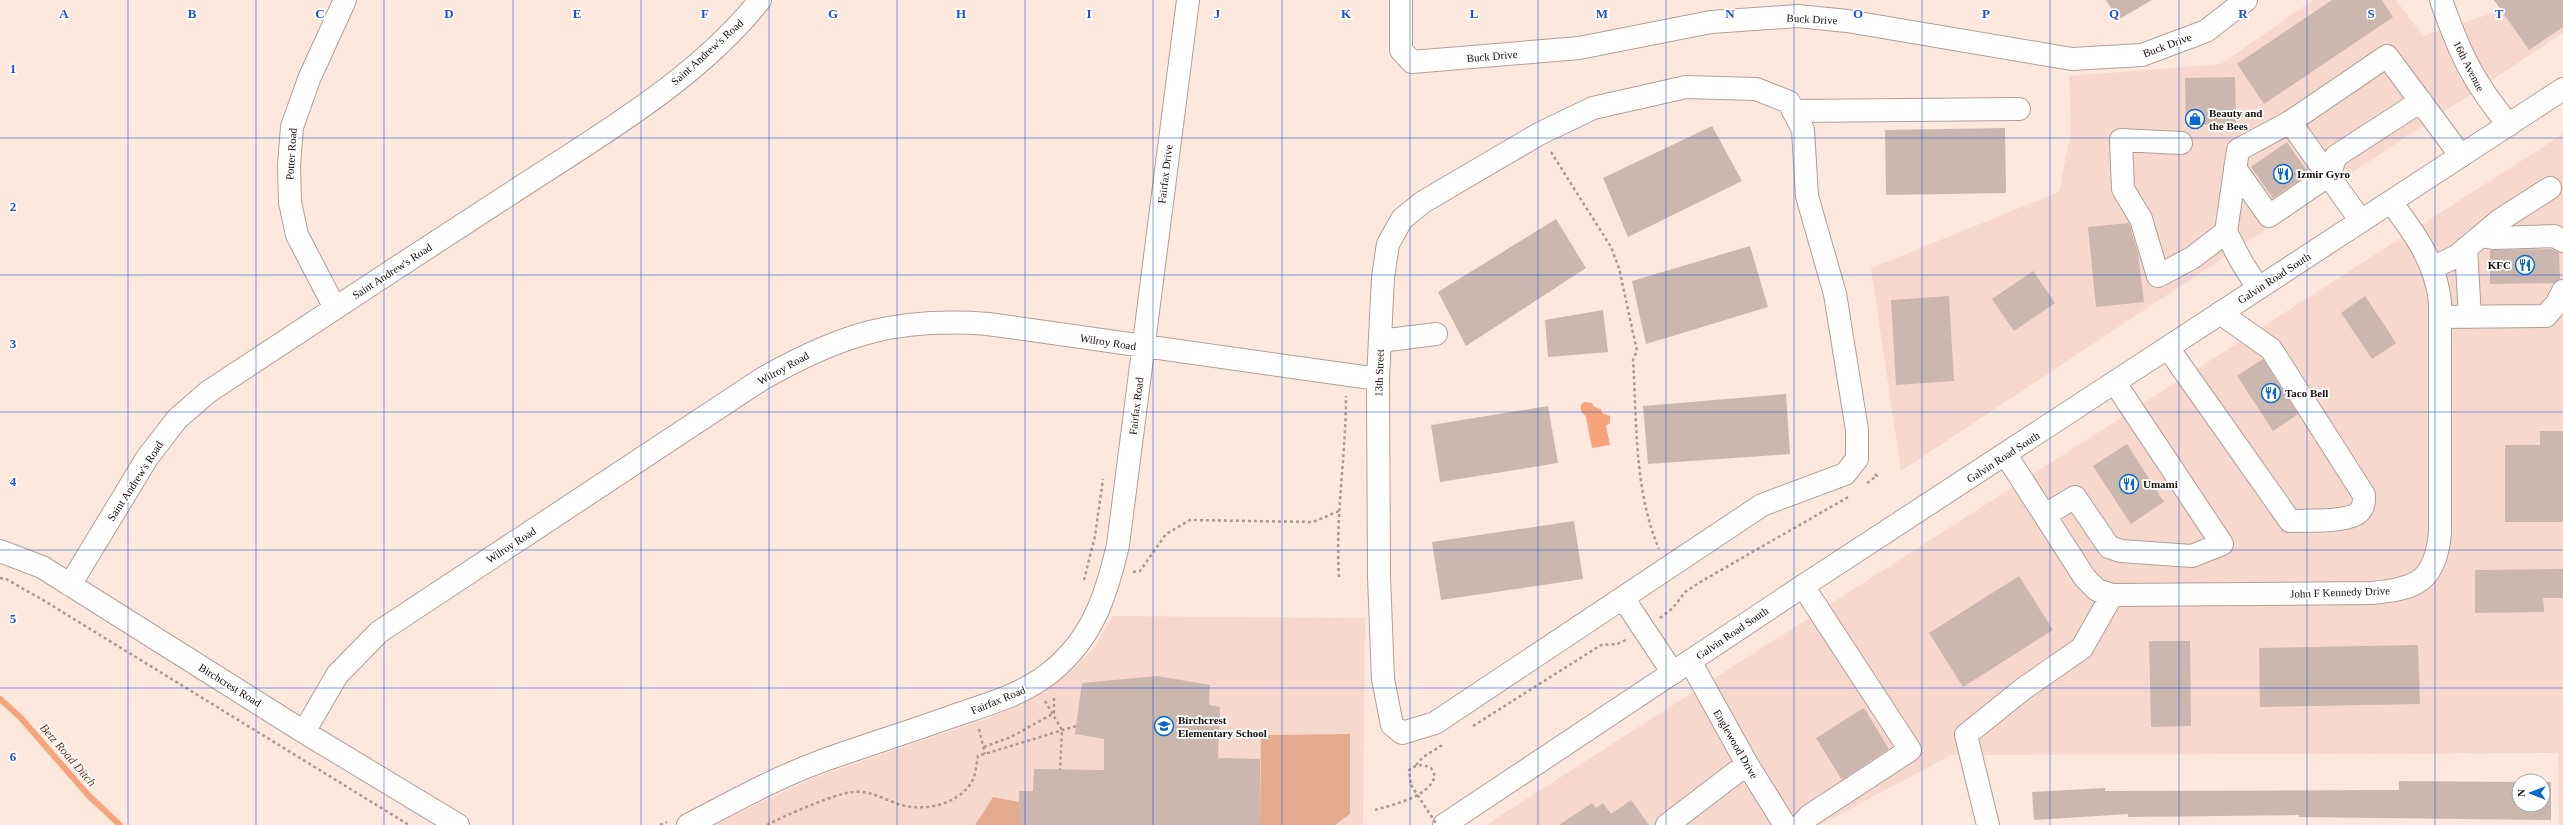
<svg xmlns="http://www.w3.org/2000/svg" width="2563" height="825" font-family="'Times New Roman',serif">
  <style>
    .built { fill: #f6d9cc }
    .green { fill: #e5ab91 }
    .water { fill: #f7a47c }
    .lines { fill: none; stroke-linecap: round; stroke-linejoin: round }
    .stream { stroke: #f7a47c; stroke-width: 6 }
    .building { fill: #cbb7ae }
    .minor-casing { stroke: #b29e95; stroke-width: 24 }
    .major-casing { stroke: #b29e95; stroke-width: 24 }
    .path { stroke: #a99992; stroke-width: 2.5; stroke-dasharray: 3 3; stroke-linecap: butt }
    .minor { stroke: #fff; stroke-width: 22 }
    .major { stroke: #fff; stroke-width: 22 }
    .path-bridge { stroke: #a99992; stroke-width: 2.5; stroke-dasharray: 3 3; stroke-linecap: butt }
    .grid { fill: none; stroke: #1d4ed8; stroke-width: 1; stroke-opacity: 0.55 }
    .labels { text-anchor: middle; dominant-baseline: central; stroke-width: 3.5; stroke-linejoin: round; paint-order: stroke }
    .street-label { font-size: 11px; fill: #150e0b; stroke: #fff }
    .poi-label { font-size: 11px; font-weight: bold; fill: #150e0b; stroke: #fff; text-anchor: start }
    .water-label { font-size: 12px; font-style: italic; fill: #6a3519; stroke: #fff }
    .grid-label { font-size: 13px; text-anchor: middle; font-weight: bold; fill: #1d4ed8; stroke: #fff; stroke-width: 3.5; stroke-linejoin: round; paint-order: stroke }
  </style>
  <rect width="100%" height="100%" fill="#fde8de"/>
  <path class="built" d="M2313 0H2396L2423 36 2532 0H2563V33L1901 471 1871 268 2059 192 2071 131 2069 76 2221 64Z
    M2563 134V825H2559L2558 753 1951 755 1820 825H1486Z
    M1113 616 1365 618 1363 825H712L811 779 988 718 1022 704 1049 688 1083 659 1094 648Z"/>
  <path class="green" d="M1350 734V814L1335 825H1260L1261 735Z
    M993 797 1019 802V824L1035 825H975Z"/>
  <path class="water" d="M1584 402 1592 403 1594 407 1601 409 1602 413 1610 416V423L1606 426 1610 445 1592 448 1586 417 1581 411V405Z"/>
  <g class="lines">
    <path class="stream" d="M0 699 20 717 89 796 120 825"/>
  </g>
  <path class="building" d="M2106 0H2152L2118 20Z
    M2332 0H2382L2393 17 2264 104 2237 64Z
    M2494 0H2563V27L2529 50Z
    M2235 77 2236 124 2186 125 2185 78Z
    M1712 126 1742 181 1628 237 1603 178Z
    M2005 128 2006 193 1886 195 1885 130Z
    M2287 142 2309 174 2273 198 2251 167Z
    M1556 219 1586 268 1466 346 1438 292Z
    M2129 223 2138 253 2144 302 2096 307 2088 227Z
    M1750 246 1768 307 1646 344 1632 281Z
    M2551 249 2559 253 2560 279 2554 283 2490 284V250Z
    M2033 271 2055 303 2014 331 1992 299Z
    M1949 296 1954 381 1896 385 1891 300Z
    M2365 296 2396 343 2372 359 2341 313Z
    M1603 310 1608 352 1548 357 1545 320Z
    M2263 359 2298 414 2273 431 2237 376Z
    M1786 394 1790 454 1648 464 1643 406Z
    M1548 406 1558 463 1440 482 1431 425Z
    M2540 431H2563V522H2505V445H2540Z
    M2127 444 2164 502 2131 524 2093 466Z
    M1574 521 1583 579 1441 600 1432 542Z
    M2563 569V598H2543L2544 612 2475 613V570Z
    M2019 576 2053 630 1963 687 1929 633Z
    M2149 641H2190L2191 726 2151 727Z
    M2418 645 2420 704 2260 707 2259 648Z
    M1157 676 1210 685 1209 705 1220 707 1218 758 1260 759V825H1019V791H1033L1034 769 1104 770V739L1075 734 1082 683Z
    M1864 708 1889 749 1842 780 1816 738Z
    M2399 781 2519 782V805H2543V782H2551V820L2299 817V815L2128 817V814L2034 820 2032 792 2105 788V791L2399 790Z
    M1631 800 1649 825H1559L1592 803 1596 808 1603 803 1611 814Z"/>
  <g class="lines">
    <defs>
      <path id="minor" d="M1401 0V50L1412 62 1579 48 1711 22 1798 16 1847 21 2072 59 2142 55 2206 31 2246 0
        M2441 0C2459 51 2473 83 2509 125
        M1686 87 1756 89 1789 102 1803 130 1807 196 1835 294 1857 430V459L1845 474 1762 505 1435 723 1402 733 1392 725 1383 679 1379 577 1378 379 1383 277 1388 244 1402 219 1423 202 1539 134 1593 108Z
        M1793 111 2019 109
        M2290 122 2361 221
        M2181 143 2121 140 2123 189 2141 219 2158 276 2192 258 2226 232 2241 261 2258 288
        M2235 168 2269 216 2329 175 2336 156 2421 101
        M2226 232 2238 150 2290 122 2387 56 2461 156
        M2481 236 2493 238 2554 236 2563 241
        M2466 248 2470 317
        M2432 268 2457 256 2500 220 2550 188
        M335 308 297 235 290 202 289 165 292 127 309 79 345 0
        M2440 317 2546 316 2557 303 2563 291
        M1380 341 1436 334
        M2168 348 2290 521C2305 520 2348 523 2359 512 2364 507 2364 502 2364 495L2271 349 2220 313
        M2006 455 2085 578 2097 590 2112 595 2372 593C2417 589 2435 581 2440 533V301C2435 261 2415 234 2391 202
        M2045 515 2075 497 2109 547 2121 551 2192 556 2222 544 2115 383
        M0 551 42 567 304 732 458 825
        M70 585 147 458 177 419 208 392C309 325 411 258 513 192 597 137 698 79 760 0
        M1623 598 1673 673
        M1690 661 1747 764 1785 825
        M304 732 337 675 379 632 762 379C841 334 897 317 988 324L1378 379
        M688 825C731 803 773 779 819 762 863 746 909 732 953 716 988 704 1023 695 1052 671 1093 637 1106 596 1118 545L1188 0
        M1667 825 1747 764
        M1801 825 1809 816 1910 750 1803 586
        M1988 825 1966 735 2023 689 2082 648 2112 595"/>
      <path id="major" d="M1444 825 1803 586 2563 89"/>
    </defs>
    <use href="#minor" class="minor-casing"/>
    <use href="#major" class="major-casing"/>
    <path class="path" d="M1551 152 1611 247 1619 268 1637 351 1633 360C1637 422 1634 491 1659 549
      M1867 483 1877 476 1873 473
      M1133 572 1140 571 1166 534 1190 520 1313 522 1339 511
      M1339 577C1335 517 1346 456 1346 396
      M0 578 6 579 43 600 409 825
      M1084 580 1095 536 1103 479
      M1660 618 1673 608 1685 592 1702 581 1850 496
      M1045 701 1062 730 1060 770
      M1473 726 1601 645 1617 644 1626 640
      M979 729 985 754
      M984 747 1011 737 1054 713V697
      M1416 765 1423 757 1444 744
      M1375 810C1394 804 1428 798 1435 776L1431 768C1422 764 1417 764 1409 770L1411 785
      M660 825 667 822
      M767 825C784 816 836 793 853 792 873 790 887 802 906 806 930 811 964 802 974 777 976 770 977 762 978 756L1076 726"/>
    <use href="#minor" class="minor"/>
    <use href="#major" class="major"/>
    <path class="path-bridge" d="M1411 785 1437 825"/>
  </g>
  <path class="grid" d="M128 0V825M256 0V825M384 0V825M513 0V825M641 0V825M769 0V825M897 0V825M1025 0V825M1153 0V825M1282 0V825M1410 0V825M1538 0V825M1666 0V825M1794 0V825M1922 0V825M2050 0V825M2179 0V825M2307 0V825M2435 0V825M0 138H2563M0 275H2563M0 412H2563M0 550H2563M0 688H2563"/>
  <defs>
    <symbol id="shop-ring" viewBox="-11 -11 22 22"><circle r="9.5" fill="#fff" stroke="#0869d1" stroke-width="1.5"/><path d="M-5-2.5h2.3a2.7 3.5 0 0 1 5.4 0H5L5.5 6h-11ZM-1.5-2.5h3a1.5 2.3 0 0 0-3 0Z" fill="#0869d1"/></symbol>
    <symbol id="restaurant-ring" viewBox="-11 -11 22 22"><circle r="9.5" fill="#fff" stroke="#0869d1" stroke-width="1.5"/><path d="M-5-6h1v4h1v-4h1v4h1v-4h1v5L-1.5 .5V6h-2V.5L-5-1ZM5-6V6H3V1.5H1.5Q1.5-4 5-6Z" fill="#0869d1"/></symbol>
    <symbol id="school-ring" viewBox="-11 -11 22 22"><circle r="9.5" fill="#fff" stroke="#0869d1" stroke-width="1.5"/><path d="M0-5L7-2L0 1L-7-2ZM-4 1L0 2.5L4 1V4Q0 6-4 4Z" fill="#0869d1"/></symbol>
  </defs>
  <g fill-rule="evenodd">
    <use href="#shop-ring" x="2184" y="108" width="22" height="22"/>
    <use href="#restaurant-ring" x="2272" y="163" width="22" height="22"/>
    <use href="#restaurant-ring" x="2514" y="254" width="22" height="22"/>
    <use href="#restaurant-ring" x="2260" y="382" width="22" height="22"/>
    <use href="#restaurant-ring" x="2118" y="473" width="22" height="22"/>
    <use href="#school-ring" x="1153" y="715" width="22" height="22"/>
  </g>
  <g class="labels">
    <g class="street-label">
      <text transform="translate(1812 19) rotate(3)">Buck Drive</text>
      <text transform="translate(2167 45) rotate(-20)">Buck Drive</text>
      <text transform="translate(707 52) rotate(-42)">Saint Andrew's Road</text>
      <text transform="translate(1492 56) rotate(-5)">Buck Drive</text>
      <text transform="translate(2469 66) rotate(63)">16th Avenue</text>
      <text transform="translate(291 154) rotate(-86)">Potter Road</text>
      <text transform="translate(1165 174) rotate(-83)">Fairfax Drive</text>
      <text transform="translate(392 271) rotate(-33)">Saint Andrew's Road</text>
      <text transform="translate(2274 278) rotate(-33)">Galvin Road South</text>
      <text transform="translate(1108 342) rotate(9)">Wilroy Road</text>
      <text transform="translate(783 368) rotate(-29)">Wilroy Road</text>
      <text transform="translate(1379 373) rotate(-88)">13th Street</text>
      <text transform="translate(1136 406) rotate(-83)">Fairfax Road</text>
      <text transform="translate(2003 457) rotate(-33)">Galvin Road South</text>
      <text transform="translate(135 481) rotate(-57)">Saint Andrew's Road</text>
      <text transform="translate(511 545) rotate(-33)">Wilroy Road</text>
      <text transform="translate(2340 592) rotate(-2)">John F Kennedy Drive</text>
      <text transform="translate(1732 633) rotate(-34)">Galvin Road South</text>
      <text transform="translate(230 685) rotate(32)">Birchcrest Road</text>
      <text transform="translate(998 700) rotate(-22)">Fairfax Road</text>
      <text transform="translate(1736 744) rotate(60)">Englewood Drive</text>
    </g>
    <g class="poi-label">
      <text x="2209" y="113">Beauty and<tspan x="2209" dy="13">the Bees</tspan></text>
      <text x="2297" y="174">Izmir Gyro</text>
      <text x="2511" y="265" text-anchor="end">KFC</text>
      <text x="2285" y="393">Taco Bell</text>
      <text x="2143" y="484">Umami</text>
      <text x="1178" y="720">Birchcrest<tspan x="1178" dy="13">Elementary School</tspan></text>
    </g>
    <g class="water-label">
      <text transform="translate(68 755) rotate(49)">Betz Road Ditch</text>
    </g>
  </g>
  <g class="grid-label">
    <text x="64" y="18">A</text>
    <text x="192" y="18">B</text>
    <text x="320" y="18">C</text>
    <text x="449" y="18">D</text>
    <text x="577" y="18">E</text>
    <text x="705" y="18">F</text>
    <text x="833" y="18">G</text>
    <text x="961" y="18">H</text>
    <text x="1089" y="18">I</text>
    <text x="1217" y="18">J</text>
    <text x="1346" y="18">K</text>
    <text x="1474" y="18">L</text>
    <text x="1602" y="18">M</text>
    <text x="1730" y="18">N</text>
    <text x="1858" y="18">O</text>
    <text x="1986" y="18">P</text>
    <text x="2114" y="18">Q</text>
    <text x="2243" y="18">R</text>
    <text x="2371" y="18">S</text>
    <text x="2499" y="18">T</text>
    <text x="13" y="73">1</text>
    <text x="13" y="211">2</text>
    <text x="13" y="348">3</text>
    <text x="13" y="486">4</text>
    <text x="13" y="623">5</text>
    <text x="13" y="761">6</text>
  </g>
  <g transform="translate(2531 793) rotate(270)"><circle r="19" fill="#ffffff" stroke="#a19f9d"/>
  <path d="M0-3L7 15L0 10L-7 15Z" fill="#0869d1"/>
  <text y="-6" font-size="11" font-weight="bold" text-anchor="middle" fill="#150e0b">N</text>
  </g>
</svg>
